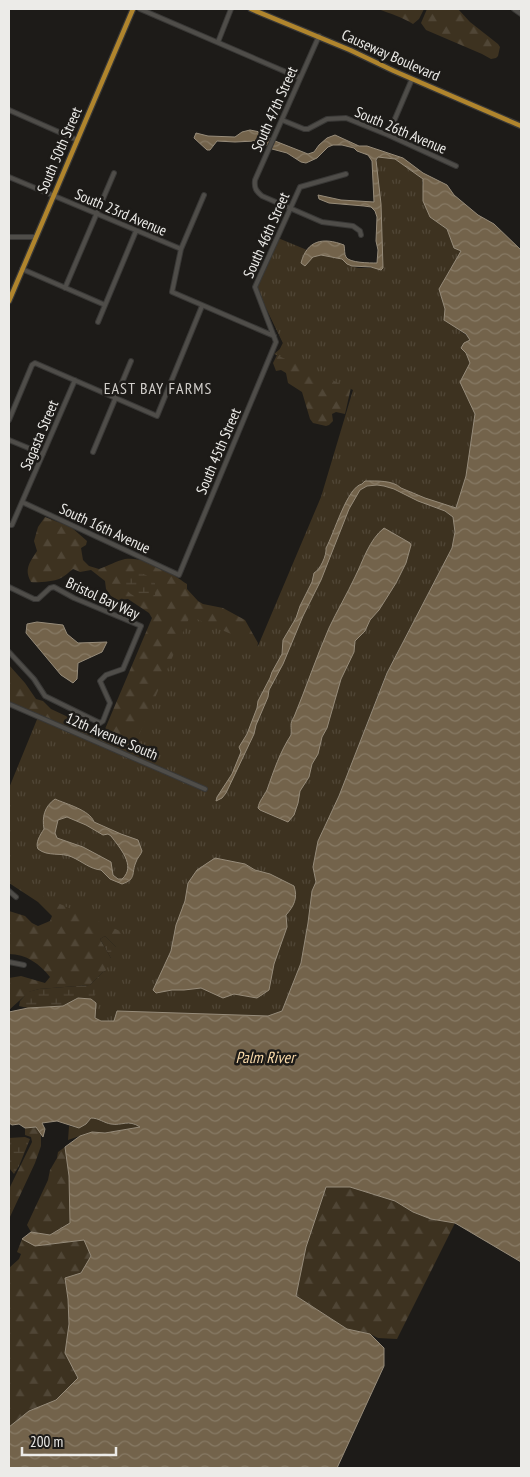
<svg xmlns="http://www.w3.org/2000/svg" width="530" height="1477" font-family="'PT Sans Narrow',sans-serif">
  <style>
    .grass { fill: #3d3220 }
    .forest { fill: url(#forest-firs) }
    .wetland { fill: url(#wetland-marsh) }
    .park { fill: url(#park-tufts) }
    .water { fill: url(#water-waves); stroke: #978c7a; fill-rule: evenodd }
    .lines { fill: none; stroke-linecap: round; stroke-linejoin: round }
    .minor-casing { stroke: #393836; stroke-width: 6 }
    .major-casing { stroke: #393836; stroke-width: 7 }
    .minor { stroke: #4f4d49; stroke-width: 4 }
    .major { stroke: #b0852d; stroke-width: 4.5 }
    .labels { text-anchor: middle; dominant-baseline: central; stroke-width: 5; stroke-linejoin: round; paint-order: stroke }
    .street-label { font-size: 15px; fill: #ecebe8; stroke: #1d1b18 }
    .neighbourhood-label { font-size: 16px; letter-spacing: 1px; fill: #d2cfcb; stroke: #1d1b18 }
    .water-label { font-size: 16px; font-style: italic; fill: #f7d8a8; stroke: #1d1b18 }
  </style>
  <defs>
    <pattern id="forest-firs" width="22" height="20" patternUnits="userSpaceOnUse" patternTransform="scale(1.25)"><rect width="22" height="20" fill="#3d3220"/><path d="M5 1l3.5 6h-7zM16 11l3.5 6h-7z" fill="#504636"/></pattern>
    <pattern id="wetland-marsh" width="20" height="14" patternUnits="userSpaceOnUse" patternTransform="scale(1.25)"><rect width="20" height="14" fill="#3d3220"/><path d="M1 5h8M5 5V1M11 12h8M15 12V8" fill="none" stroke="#504636"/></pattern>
    <pattern id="park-tufts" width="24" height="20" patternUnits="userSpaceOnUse" patternTransform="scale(1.25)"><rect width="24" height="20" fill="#3d3220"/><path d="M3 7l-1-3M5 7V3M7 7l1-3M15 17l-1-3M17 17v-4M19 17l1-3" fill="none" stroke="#504636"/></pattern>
    <pattern id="water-waves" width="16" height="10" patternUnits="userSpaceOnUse" patternTransform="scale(1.25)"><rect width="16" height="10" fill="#73634b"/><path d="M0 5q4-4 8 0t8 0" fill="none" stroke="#877a65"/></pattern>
  </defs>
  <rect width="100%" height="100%" fill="#1d1b18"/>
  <path class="grass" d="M91 1118C99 1118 104 1123 111 1124 123 1126 128 1120 140 1127L105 1133 92 1132 68 1140 69 1126 79 1128 86 1124Z"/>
  <path class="forest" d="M378 9H424L419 19 413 24C402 17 391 14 378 9Z
    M427 9H458L470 22 498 44 500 47 498 56 496 58 491 59 482 54 426 30 421 23Z
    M256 287 352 383 345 414 336 412 332 414 333 421 329 425 326 426 313 423 310 419 302 392 288 383 286 373 281 370 276 371 273 363 283 343Z
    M45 517 71 527 87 541 86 545 81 548 83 560 89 566 99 569C108 566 116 561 125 559 146 556 171 573 187 584V589L198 601 203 604 223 608 245 620 258 643 256 653 196 784 9 703V665L25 683 36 699 43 701 51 709 81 723 100 730 105 729 152 618 149 613 128 599 118 600 111 596 106 589 105 581 91 570 80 572 73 569C69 572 64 577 59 579 55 581 37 583 31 582 24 570 29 563 37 551L34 541 38 527Z
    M9 873 131 921 126 947H116L105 936 100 939 112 960 115 970 103 972 90 985 39 989 29 992 9 1010V978L21 976 45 983 50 977C40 964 26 954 9 954V911L25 916 32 923 38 926 50 921 52 916 38 902 9 883Z
    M36 1127 41 1131V1146L35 1163 9 1219 10 1187 32 1142 31 1137 25 1135V1128Z
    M65 1147 69 1176 70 1223 50 1235 31 1232 27 1225 48 1180 50 1170 57 1158 58 1152Z
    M326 1187H350L395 1201 413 1212 431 1219 455 1223 397 1339 378 1338 370 1334 347 1329 296 1296 306 1247Z
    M22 1239 35 1246 85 1240 91 1256 81 1273 65 1278 68 1299 69 1324 65 1353 78 1378 56 1400 29 1411 9 1427V1268L19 1259 21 1254 17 1252Z"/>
  <path class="wetland" d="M136 571 146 575 155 583V595L143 594 140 598C130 595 125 591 124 580L129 573Z
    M105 936 116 947 132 958 109 1003 78 998 63 1006 28 1008 19 1006 20 1001 28 992 39 989 90 985 103 972 114 970 112 960 100 939Z
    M25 1137 30 1139 19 1166 14 1174 9 1168V1138Z"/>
  <path class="park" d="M378 157 395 159 423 179 424 181 422 182 430 217 447 229 454 248 461 251 439 289C443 303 447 319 458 329 463 334 467 334 470 340L466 353 470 363 463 377 475 413 466 476 456 508 428 499 431 506 445 511 453 516 455 532 452 548 386 674 339 796 318 841 313 867 316 882 312 891 308 923 301 963 282 1011 268 1016 117 1011 114 1021H101L94 1019 96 1003 93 1000 122 932 9 881V788L38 717 130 756 190 616 258 646 321 497 353 390 313 371 274 354 280 349 283 343 256 287 278 238 307 250 313 257 321 255 342 259 352 266 358 268H383L381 204 376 163Z"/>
  <path class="water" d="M250 130 260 132 275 141 308 154 314 152 319 145 327 138 335 135 359 146H367L403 158 423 173 447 185 454 195 478 215 494 224 521 250V1262L455 1223 431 1219 413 1212 395 1201 350 1187H326L306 1247 296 1296 347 1329 370 1334 384 1348V1366L337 1468H9V1427L29 1411 56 1400 78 1378 65 1353 69 1324 68 1299 65 1278 81 1273 91 1256 84 1240 35 1246 22 1239 31 1232 50 1235 70 1223 69 1176 65 1147 80 1136 92 1132 105 1133 140 1127C128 1119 122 1126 111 1124 104 1123 99 1118 91 1118L86 1124 79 1128 57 1121 42 1123 45 1129 43 1137 36 1127 25 1128 19 1124 12 1125 9 1123V1012L28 1008 63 1006 78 998 91 999 96 1003 95 1018 101 1021H114L117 1011 268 1016 282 1011 301 963 308 923 312 891 316 882 313 867 318 841 339 796 387 673 452 548 455 532 453 517 445 511 418 501 394 489 384 486 377 485 367 486 360 490 349 509 321 580 303 616 283 664 269 690 268 697 256 725 254 734 226 793 222 798 216 801 217 797 232 774 241 752 239 747 247 734 257 708 258 701 270 678 272 672 282 654 283 640 296 618 300 606 312 582 314 573C320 570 327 555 326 548 334 534 347 487 362 484L365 481C376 481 393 480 401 488L425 498 456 508 466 476 475 414 460 382 470 363 466 353 461 348 464 343 470 340 466 334 444 320 445 309 439 289 461 251 454 248 447 229 430 217 423 201V179L395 159 378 157 376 160 381 204 383 268 381 270 371 267 352 266 347 264 342 259 321 255 313 257 305 266 301 263C307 240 323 237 344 245 345 249 344 254 346 257 349 263 370 263 377 263L378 250 376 241 377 217 375 211 371 207 364 206 329 203 319 199 318 195 341 200 374 202 372 161 368 155 357 151 354 148 342 145H333L328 147 317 158 306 163 301 162 287 153 272 149 264 144 255 141 235 142 217 141 210 150H207L194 138 196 133 208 136 235 137 242 132Z
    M384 528 410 543 411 545 406 563 396 583 379 610 370 620 365 631 355 641 354 652 341 679 327 728 322 737 318 754 312 764 309 777 300 791 298 803 294 815 288 822 260 810 258 808C259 801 264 796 267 790 274 770 280 752 291 735 292 727 289 724 294 717 306 688 316 658 329 628 337 611 347 594 355 577 363 561 369 540 384 528Z
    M37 622 63 625 67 634 78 643 107 642 102 652 78 663 77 679 73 683 61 675 26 633 27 624Z
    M55 799C66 804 90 810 94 822L121 834 138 840 142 851C141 855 137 858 136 862 131 873 137 879 122 884L110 879 101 870C90 869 83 862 72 857 61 852 48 857 38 849 35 843 40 835 44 829 42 817 44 807 55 799ZM67 817 86 825 103 835 108 834 111 836C119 847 137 866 122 879H118L113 875 111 862 83 847 57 838 55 833 58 820Z
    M215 858 245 864 255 870 270 874 294 886C298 898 294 906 286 915L287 927 274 964 269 990 257 998 234 994 223 998 201 988 184 990H172L156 993 153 990 171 951 176 925 185 901 188 883 197 870Z"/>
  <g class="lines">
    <defs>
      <path id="minor" d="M140 9 300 78
        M514 9 521 14
        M319 36 255 180C254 188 256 191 262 196L322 222 353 226 360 231 361 235
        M218 42 231 9
        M9 110 77 140
        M282 120 304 129H308L327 119 346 118 388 135 456 166
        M388 135 412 79
        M9 177 181 249
        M204 195 181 249 172 292 274 336
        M9 237H36
        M22 269 105 305
        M65 288 114 173
        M98 322 136 231
        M9 420 32 365 35 363 157 416 202 306
        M9 440 43 454
        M93 452 131 361
        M22 502 179 575 276 342 255 287 300 187 346 174
        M9 525H12L75 380
        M9 587 34 599H38L50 588 54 587 74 598 141 626 123 669 106 675 100 681 110 703 103 721 100 723 45 696 34 679 9 652
        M9 704 205 789
        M9 891 16 897
        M9 962 24 965"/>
      <path id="major" d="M251 9 350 50 394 71 521 126
        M9 301 133 9"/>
    </defs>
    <use href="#minor" class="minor-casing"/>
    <use href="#major" class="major-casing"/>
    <use href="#minor" class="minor"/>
    <use href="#major" class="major"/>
  </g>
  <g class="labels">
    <g class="street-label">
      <text transform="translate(391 55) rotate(24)">Causeway Boulevard</text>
      <text transform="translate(274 109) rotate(-66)">South 47th Street</text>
      <text transform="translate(401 130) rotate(23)">South 26th Avenue</text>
      <text transform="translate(59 150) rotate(-67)">South 50th Street</text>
      <text transform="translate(121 212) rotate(23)">South 23rd Avenue</text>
      <text transform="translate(266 235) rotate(-66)">South 46th Street</text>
      <text transform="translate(39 435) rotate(-67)">Sagasta Street</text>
      <text transform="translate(218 451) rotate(-67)">South 45th Street</text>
      <text transform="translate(105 528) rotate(25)">South 16th Avenue</text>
      <text transform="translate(103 598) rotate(25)">Bristol Bay Way</text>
      <text transform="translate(112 736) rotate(23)">12th Avenue South</text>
    </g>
    <g class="neighbourhood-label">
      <text x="158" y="388">EAST BAY FARMS</text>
    </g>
    <g class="water-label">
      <text x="265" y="1057">Palm River</text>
    </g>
  </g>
  <rect width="530" height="1477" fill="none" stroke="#ecebe8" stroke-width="20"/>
  <path d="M22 1447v8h94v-8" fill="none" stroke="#ecebe8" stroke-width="2.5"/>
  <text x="30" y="1447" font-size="15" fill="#ecebe8" stroke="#1d1b18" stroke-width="4" paint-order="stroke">200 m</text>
</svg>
